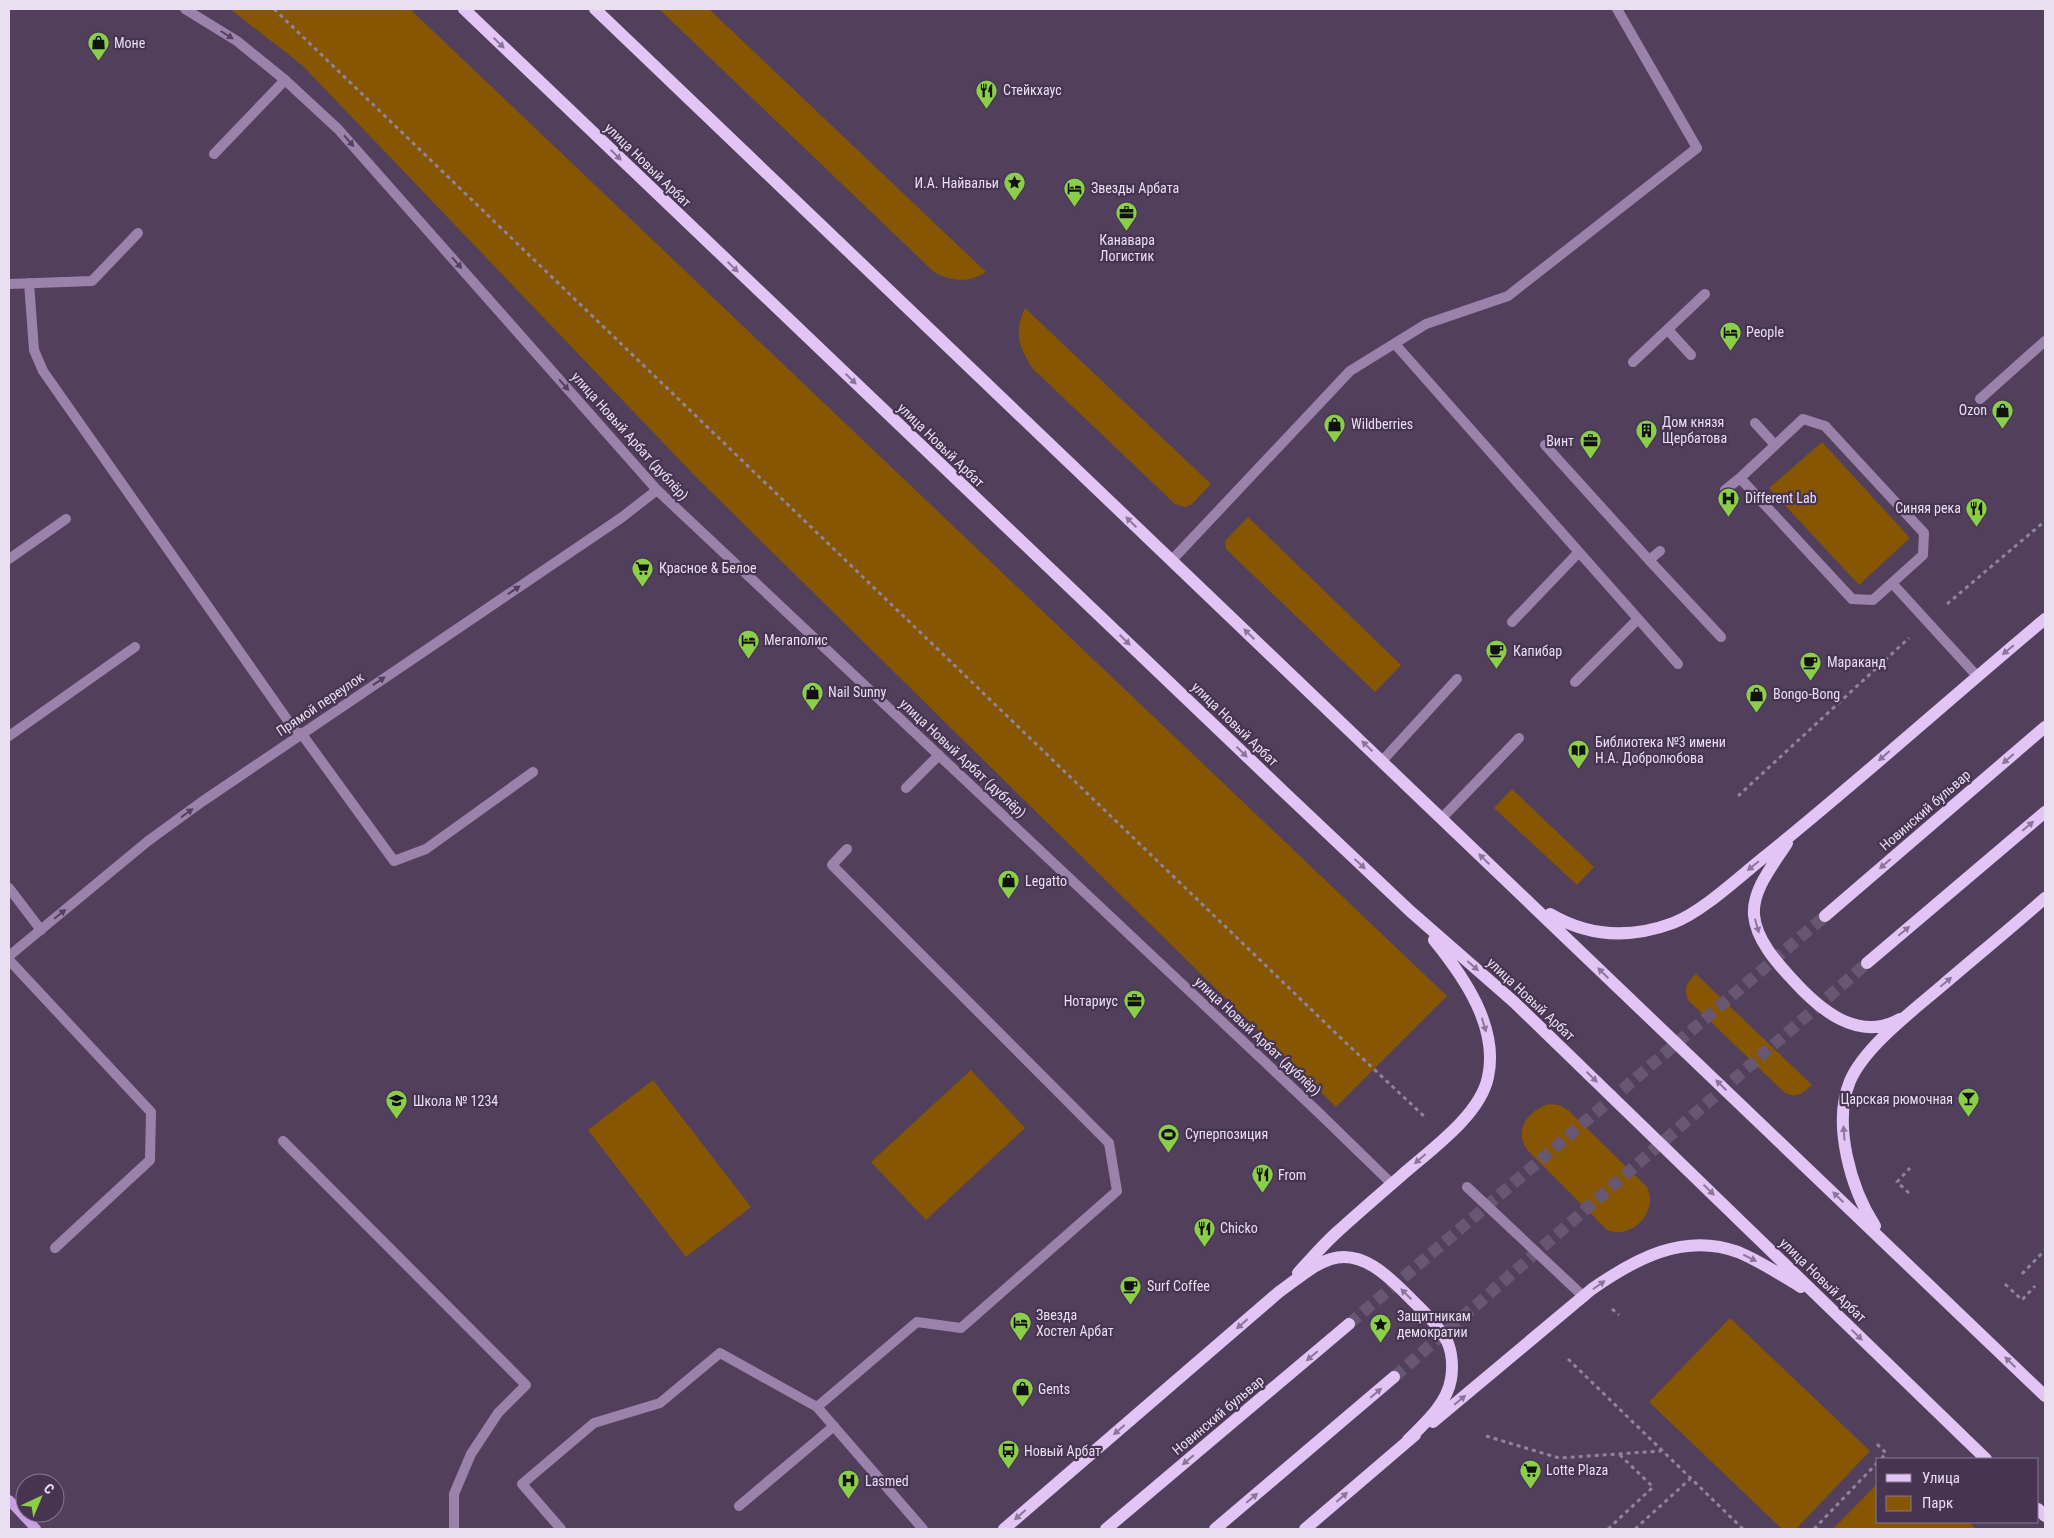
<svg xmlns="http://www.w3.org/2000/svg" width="2054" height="1538" font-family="'Roboto Condensed',sans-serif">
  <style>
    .green { fill: #865603 }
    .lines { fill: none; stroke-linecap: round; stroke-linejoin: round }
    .primary-tunnel { stroke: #685772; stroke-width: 12; stroke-dasharray: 12 6; stroke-linecap: butt }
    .path { stroke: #92839c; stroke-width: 3; stroke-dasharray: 4 4; stroke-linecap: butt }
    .lane { stroke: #9b82ab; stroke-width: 10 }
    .street { stroke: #9b82ab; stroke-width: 10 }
    .secondary { stroke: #c9a1e2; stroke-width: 10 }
    .primary { stroke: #e2c4f5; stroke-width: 12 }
    .oneway { fill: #53405e }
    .oneway2 { fill: #8c759b }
    .labels { text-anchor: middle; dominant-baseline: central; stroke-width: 4.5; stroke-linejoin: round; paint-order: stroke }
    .poi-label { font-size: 14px; fill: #eadff1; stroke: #463451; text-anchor: start }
    .street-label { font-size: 14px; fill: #eadff1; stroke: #463451 }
  </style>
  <rect width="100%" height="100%" fill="#513f5c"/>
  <path class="green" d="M230 9H410L1447 996 1336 1107 697 478 302 65Z
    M659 9H709L986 272C969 283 952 282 934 272Z
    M1025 308 1211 484 1191 505 1185 507 1175 504 1032 368C1018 345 1014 333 1025 308Z
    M1822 442 1910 538 1859 585 1769 488Z
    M1248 517 1401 665 1375 692 1226 549 1225 542 1227 539Z
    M1512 789 1594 867 1577 885 1494 808Z
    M1696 974 1812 1085C1803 1093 1797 1099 1785 1093L1688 1000C1683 989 1687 982 1696 974Z
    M971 1070 1025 1128 926 1220 871 1162Z
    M653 1080 751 1207 686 1257 588 1130Z
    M1549 1104 1559 1105 1568 1110 1647 1187C1659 1212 1632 1240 1607 1230L1528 1151C1513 1131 1527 1111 1549 1104Z
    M1730 1318 1870 1451 1796 1529H1782L1649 1402Z
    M1878 1483V1522H1969L1976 1529H1833Z"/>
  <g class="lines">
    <path class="primary-tunnel" d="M1349 1324 1825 916
      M1394 1377 1867 963"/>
    <path class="path" d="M274 9 1344 1041 1426 1118
      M1947 604 2045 521
      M1738 796 1909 638
      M1909 1193 1897 1182 1910 1168
      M2022 1274 2045 1250
      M2005 1284 2022 1300 2035 1286
      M1612 1309 1619 1315
      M1568 1359 1743 1529
      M1486 1436 1559 1458 1661 1451
      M1877 1444 1886 1453 1881 1459
      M1608 1529 1653 1487 1620 1455
      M1635 1529 1690 1479
      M1814 1529 1878 1462"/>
    <path class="lane" d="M214 154 285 80
      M29 283 34 350 43 371 298 735
      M9 284 92 281 138 233
      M1668 330 1691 355
      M1395 344 1678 664
      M1633 362 1705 294
      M1980 399 2045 341
      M1803 419 1825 426 1924 533 1923 555 1873 600 1852 599 1740 478Z
      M1755 423 1775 445
      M1545 445 1649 560 1660 551
      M1725 490 1740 478
      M9 559 66 519
      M1172 560 1350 371 1426 324 1508 296 1697 148 1617 9
      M1649 560 1721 637
      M1892 583 1977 676
      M1512 622 1579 552
      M1575 682 1638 619
      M301 733 394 861 426 849 533 772
      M9 736 135 647
      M1382 761 1457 679
      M906 788 939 755
      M1442 818 1519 738
      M9 888 41 930
      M9 960 151 1112 150 1160 55 1248
      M283 1141 526 1385 498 1413 471 1454 454 1494V1529
      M1467 1187 1584 1297
      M817 1407 917 1322 961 1328 1117 1191 1109 1143 832 865 847 849
      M739 1506 834 1426
      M561 1529 522 1484 594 1423 660 1403 720 1353 817 1407 923 1529"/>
    <path class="street" d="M185 9 237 41 285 80 338 129 657 490 1318 1112 1392 1184
      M9 956 148 841 203 801 621 518 657 490"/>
    <path class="secondary" d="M9 1500 36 1529"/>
    <path class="primary" d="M464 9 1283 791 1410 911 1514 1002 1986 1459
      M595 9 2045 1396
      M1787 843C1774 864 1752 889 1754 915 1756 939 1776 962 1792 979 1819 1009 1858 1043 1900 1019
      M1550 914C1589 937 1630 939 1673 923 1704 911 1741 875 1768 854 1862 778 1952 697 2045 619
      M1825 916 2045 727
      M1867 963 2045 812
      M1875 1226C1851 1189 1832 1124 1850 1081 1865 1046 1915 1009 1944 984 1978 955 2012 927 2045 898
      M1298 1273C1310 1260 1322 1246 1335 1234 1357 1214 1379 1195 1401 1176 1429 1151 1480 1116 1488 1077 1499 1027 1464 977 1434 940
      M1433 1422 1592 1289C1635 1259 1684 1232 1738 1252 1760 1261 1781 1275 1801 1287
      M2038 1509 2045 1516
      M1004 1529 1279 1292C1295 1281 1312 1265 1331 1259 1364 1249 1392 1280 1412 1300 1425 1313 1438 1325 1447 1341 1452 1352 1453 1367 1451 1379 1447 1404 1425 1423 1408 1440
      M1106 1529 1349 1324
      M1215 1529 1394 1377
      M1305 1529 1415 1435"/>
  </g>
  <defs><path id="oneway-solid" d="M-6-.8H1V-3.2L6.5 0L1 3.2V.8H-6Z" transform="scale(1.25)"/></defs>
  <g class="oneway">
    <use href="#oneway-solid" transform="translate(227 35) rotate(32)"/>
    <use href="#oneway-solid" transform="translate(349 141) rotate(49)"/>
    <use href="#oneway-solid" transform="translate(457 263) rotate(49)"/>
    <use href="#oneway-solid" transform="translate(564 385) rotate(49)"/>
    <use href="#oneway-solid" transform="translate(514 590) rotate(-34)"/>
    <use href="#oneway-solid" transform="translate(379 681) rotate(-34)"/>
    <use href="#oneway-solid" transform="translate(187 813) rotate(-36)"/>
    <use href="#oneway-solid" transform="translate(60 914) rotate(-39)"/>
  </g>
  <g class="oneway2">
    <use href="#oneway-solid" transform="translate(499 43) rotate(44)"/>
    <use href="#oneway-solid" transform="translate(616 155) rotate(44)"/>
    <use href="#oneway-solid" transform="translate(733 267) rotate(44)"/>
    <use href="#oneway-solid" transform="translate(851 379) rotate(44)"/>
    <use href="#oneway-solid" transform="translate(1131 522) rotate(-136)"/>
    <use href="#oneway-solid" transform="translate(1249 634) rotate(-136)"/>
    <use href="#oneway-solid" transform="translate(1125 640) rotate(44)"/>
    <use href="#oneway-solid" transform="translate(2008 650) rotate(140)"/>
    <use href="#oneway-solid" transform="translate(1367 746) rotate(-136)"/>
    <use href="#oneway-solid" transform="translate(1242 752) rotate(44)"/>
    <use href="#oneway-solid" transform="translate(1884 756) rotate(139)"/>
    <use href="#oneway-solid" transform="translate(2008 759) rotate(139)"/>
    <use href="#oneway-solid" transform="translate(2028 826) rotate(-40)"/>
    <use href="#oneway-solid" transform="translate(1484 859) rotate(-136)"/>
    <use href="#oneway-solid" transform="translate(1360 864) rotate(43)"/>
    <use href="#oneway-solid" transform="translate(1885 864) rotate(139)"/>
    <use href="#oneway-solid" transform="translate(1753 866) rotate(141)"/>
    <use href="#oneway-solid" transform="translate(1757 926) rotate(74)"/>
    <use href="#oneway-solid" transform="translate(1904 931) rotate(-40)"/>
    <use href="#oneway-solid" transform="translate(1473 966) rotate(41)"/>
    <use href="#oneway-solid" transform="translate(1603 973) rotate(-136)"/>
    <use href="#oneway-solid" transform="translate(1946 982) rotate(-40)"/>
    <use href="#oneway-solid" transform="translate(1484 1025) rotate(73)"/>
    <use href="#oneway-solid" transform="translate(1592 1077) rotate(44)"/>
    <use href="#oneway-solid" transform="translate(1721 1085) rotate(-136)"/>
    <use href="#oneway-solid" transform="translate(1844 1133) rotate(-94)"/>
    <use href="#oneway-solid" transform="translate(1420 1159) rotate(139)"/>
    <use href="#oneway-solid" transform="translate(1709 1190) rotate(44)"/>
    <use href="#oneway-solid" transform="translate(1838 1197) rotate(-136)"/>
    <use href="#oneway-solid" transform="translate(1750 1258) rotate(26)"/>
    <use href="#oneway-solid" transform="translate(1599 1285) rotate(-35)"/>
    <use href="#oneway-solid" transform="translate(1406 1294) rotate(-135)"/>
    <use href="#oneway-solid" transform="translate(1242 1324) rotate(139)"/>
    <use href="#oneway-solid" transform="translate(1857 1335) rotate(44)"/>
    <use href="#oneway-solid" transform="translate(1312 1356) rotate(140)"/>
    <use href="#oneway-solid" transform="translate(2010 1362) rotate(-136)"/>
    <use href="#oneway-solid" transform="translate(1376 1393) rotate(-40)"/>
    <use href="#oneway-solid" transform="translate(1460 1400) rotate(-40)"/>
    <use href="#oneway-solid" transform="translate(1119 1430) rotate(139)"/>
    <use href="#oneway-solid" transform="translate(1188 1460) rotate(140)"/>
    <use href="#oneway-solid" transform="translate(1342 1497) rotate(-41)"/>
    <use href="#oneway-solid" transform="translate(1252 1498) rotate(-40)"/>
    <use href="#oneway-solid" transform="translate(1020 1515) rotate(139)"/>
  </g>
  <defs>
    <symbol id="shop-pin" viewBox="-11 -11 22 30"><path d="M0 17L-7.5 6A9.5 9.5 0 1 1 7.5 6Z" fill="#8bce47" stroke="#463451"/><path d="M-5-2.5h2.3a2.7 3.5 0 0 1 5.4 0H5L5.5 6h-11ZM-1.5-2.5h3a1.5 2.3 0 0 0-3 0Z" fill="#111"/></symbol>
    <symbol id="restaurant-pin" viewBox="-11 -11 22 30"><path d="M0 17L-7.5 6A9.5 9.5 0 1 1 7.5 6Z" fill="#8bce47" stroke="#463451"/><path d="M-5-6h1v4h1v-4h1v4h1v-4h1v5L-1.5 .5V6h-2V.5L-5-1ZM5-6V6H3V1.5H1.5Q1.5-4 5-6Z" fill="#111"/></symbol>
    <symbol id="sight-pin" viewBox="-11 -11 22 30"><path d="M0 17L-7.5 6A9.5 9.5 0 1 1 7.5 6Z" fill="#8bce47" stroke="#463451"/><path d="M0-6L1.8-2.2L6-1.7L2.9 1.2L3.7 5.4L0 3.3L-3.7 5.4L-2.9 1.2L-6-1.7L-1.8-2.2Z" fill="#111"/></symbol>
    <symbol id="hotel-pin" viewBox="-11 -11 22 30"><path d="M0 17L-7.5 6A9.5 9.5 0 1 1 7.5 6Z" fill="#8bce47" stroke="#463451"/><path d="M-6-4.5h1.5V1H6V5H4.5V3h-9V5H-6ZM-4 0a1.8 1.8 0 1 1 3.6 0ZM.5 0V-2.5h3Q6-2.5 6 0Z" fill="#111"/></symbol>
    <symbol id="office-pin" viewBox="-11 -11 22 30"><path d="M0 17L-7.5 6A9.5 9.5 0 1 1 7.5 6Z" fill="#8bce47" stroke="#463451"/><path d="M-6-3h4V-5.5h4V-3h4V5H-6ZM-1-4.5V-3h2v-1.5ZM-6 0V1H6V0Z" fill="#111"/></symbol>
    <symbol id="building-pin" viewBox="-11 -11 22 30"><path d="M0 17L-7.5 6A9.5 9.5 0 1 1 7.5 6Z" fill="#8bce47" stroke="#463451"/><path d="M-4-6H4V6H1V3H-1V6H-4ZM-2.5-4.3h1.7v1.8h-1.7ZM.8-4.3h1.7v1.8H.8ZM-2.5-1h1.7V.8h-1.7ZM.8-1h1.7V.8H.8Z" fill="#111"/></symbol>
    <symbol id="hospital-pin" viewBox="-11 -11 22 30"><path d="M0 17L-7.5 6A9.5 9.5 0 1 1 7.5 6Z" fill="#8bce47" stroke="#463451"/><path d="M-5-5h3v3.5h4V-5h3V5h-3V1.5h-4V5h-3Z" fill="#111"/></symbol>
    <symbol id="supermarket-pin" viewBox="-11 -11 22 30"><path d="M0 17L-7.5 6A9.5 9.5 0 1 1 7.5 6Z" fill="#8bce47" stroke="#463451"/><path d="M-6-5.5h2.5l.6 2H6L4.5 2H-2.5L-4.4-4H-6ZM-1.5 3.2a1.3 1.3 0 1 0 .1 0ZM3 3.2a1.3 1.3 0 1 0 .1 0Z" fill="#111"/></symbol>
    <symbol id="cafe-pin" viewBox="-11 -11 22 30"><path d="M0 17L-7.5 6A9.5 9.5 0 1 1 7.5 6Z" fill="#8bce47" stroke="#463451"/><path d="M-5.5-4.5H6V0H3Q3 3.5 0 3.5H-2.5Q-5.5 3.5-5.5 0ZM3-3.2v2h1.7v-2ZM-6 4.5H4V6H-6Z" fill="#111"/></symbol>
    <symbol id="library-pin" viewBox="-11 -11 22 30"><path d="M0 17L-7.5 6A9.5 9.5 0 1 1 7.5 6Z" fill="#8bce47" stroke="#463451"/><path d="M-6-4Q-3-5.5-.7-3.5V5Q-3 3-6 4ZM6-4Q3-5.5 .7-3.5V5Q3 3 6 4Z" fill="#111"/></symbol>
    <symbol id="bar-pin" viewBox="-11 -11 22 30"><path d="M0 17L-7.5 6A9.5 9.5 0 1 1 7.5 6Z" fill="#8bce47" stroke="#463451"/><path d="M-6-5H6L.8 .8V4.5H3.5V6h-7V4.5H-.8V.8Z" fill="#111"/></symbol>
    <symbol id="school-pin" viewBox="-11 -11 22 30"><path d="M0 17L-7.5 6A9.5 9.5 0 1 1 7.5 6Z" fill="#8bce47" stroke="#463451"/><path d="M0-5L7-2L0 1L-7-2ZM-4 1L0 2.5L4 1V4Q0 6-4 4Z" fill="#111"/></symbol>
    <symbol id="stadium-pin" viewBox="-11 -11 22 30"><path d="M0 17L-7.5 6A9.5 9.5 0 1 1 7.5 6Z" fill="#8bce47" stroke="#463451"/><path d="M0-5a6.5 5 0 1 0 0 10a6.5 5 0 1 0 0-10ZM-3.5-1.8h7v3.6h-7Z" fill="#111"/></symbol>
    <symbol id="bus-pin" viewBox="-11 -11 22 30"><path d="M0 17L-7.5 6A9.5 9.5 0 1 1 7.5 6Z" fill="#8bce47" stroke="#463451"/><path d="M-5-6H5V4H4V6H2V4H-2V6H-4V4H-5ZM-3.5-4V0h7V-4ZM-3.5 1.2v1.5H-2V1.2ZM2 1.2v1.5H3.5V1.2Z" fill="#111"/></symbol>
  </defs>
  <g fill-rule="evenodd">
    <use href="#shop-pin" x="86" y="30" width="25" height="34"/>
    <use href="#restaurant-pin" x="974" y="78" width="25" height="34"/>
    <use href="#sight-pin" x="1002" y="170" width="25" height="34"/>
    <use href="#hotel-pin" x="1062" y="176" width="25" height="34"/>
    <use href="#office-pin" x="1114" y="200" width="25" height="34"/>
    <use href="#hotel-pin" x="1718" y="320" width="25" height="34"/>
    <use href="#shop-pin" x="1990" y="398" width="25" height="34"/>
    <use href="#shop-pin" x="1322" y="412" width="25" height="34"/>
    <use href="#building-pin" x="1634" y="418" width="25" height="34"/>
    <use href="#office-pin" x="1578" y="428" width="25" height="34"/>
    <use href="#hospital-pin" x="1716" y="486" width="25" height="34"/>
    <use href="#restaurant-pin" x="1964" y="496" width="25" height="34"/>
    <use href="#supermarket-pin" x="630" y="556" width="25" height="34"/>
    <use href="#hotel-pin" x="736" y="628" width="25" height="34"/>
    <use href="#cafe-pin" x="1484" y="638" width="25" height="34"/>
    <use href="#cafe-pin" x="1798" y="650" width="25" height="34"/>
    <use href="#shop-pin" x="800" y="680" width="25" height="34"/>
    <use href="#shop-pin" x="1744" y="682" width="25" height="34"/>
    <use href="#library-pin" x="1566" y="738" width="25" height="34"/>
    <use href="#shop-pin" x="996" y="868" width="25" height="34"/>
    <use href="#office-pin" x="1122" y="988" width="25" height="34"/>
    <use href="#bar-pin" x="1956" y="1086" width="25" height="34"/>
    <use href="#school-pin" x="384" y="1088" width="25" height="34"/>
    <use href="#stadium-pin" x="1156" y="1122" width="25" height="34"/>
    <use href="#restaurant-pin" x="1250" y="1162" width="25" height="34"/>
    <use href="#restaurant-pin" x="1192" y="1216" width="25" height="34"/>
    <use href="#cafe-pin" x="1118" y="1274" width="25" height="34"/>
    <use href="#hotel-pin" x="1008" y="1310" width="25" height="34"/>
    <use href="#sight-pin" x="1368" y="1312" width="25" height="34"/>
    <use href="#shop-pin" x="1010" y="1376" width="25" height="34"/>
    <use href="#bus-pin" x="996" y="1438" width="25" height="34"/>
    <use href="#supermarket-pin" x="1518" y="1458" width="25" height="34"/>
    <use href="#hospital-pin" x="836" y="1468" width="25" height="34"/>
  </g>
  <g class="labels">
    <g class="poi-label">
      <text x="114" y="43">Моне</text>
      <text x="1003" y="90">Стейкхаус</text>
      <text x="999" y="183" text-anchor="end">И.А. Найвальи</text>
      <text x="1091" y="188">Звезды Арбата</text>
      <text x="1127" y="240" text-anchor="middle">Канавара<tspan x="1127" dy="16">Логистик</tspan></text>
      <text x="1746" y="332">People</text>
      <text x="1987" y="410" text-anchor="end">Ozon</text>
      <text x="1662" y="422">Дом князя<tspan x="1662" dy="16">Щербатова</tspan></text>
      <text x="1351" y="424">Wildberries</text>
      <text x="1574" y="441" text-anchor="end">Винт</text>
      <text x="1745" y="498">Different Lab</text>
      <text x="1961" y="508" text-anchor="end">Синяя река</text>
      <text x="659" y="568">Красное &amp; Белое</text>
      <text x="764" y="640">Мегаполис</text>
      <text x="1513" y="651">Капибар</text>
      <text x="1827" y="662">Мараканд</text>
      <text x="828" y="692">Nail Sunny</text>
      <text x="1773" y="694">Bongo-Bong</text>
      <text x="1595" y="742">Библиотека №3 имени<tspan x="1595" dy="16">Н.А. Добролюбова</tspan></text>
      <text x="1025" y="881">Legatto</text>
      <text x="1118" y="1001" text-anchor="end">Нотариус</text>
      <text x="1953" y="1099" text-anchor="end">Царская рюмочная</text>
      <text x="413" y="1101">Школа № 1234</text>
      <text x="1185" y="1134">Суперпозиция</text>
      <text x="1278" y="1175">From</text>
      <text x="1220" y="1228">Chicko</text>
      <text x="1147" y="1286">Surf Coffee</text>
      <text x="1036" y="1315">Звезда<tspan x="1036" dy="16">Хостел Арбат</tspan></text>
      <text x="1397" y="1316">Защитникам<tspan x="1397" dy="16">демократии</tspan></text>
      <text x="1038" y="1389">Gents</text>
      <text x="1024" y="1451">Новый Арбат</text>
      <text x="1546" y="1470">Lotte Plaza</text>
      <text x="865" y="1481">Lasmed</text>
    </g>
    <g class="street-label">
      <text transform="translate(648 165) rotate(44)">улица Новый Арбат</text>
      <text transform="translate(630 436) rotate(48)">улица Новый Арбат (дублёр)</text>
      <text transform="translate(941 445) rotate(44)">улица Новый Арбат</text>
      <text transform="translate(320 704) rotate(-34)">Прямой переулок</text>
      <text transform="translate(1235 724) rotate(44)">улица Новый Арбат</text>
      <text transform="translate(963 758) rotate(43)">улица Новый Арбат (дублёр)</text>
      <text transform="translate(1925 810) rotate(-41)">Новинский бульвар</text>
      <text transform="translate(1531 999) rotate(43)">улица Новый Арбат</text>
      <text transform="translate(1258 1036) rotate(43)">улица Новый Арбат (дублёр)</text>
      <text transform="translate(1823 1280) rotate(44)">улица Новый Арбат</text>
      <text transform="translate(1218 1415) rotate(-40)">Новинский бульвар</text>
    </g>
  </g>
  <rect width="2054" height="1538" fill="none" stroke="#eadff1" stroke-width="20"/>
  <rect x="1876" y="1458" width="162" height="65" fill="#463451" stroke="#887891"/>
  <rect x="1886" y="1474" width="25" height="8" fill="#e2c4f5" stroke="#887891"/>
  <text x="1922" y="1483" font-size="15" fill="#eadff1">Улица</text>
  <rect x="1886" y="1496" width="25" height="15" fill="#865603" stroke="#887891"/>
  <text x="1922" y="1508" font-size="15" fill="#eadff1">Парк</text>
  <g transform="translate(40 1498) rotate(44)"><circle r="24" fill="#463451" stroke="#887891"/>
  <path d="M0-4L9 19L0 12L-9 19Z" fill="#8bce47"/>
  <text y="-8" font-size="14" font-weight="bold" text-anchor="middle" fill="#eadff1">С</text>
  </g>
</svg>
